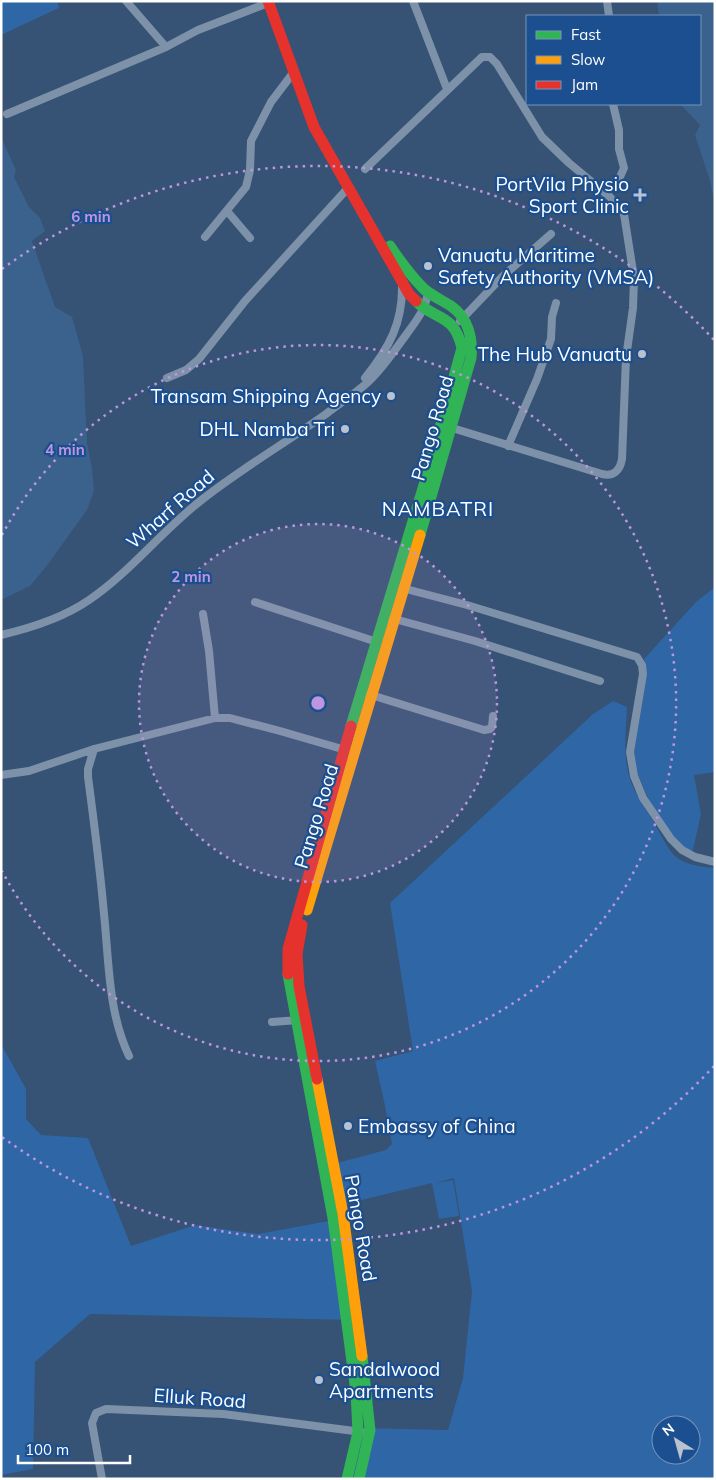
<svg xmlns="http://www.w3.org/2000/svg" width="716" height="1480" font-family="Mulish,sans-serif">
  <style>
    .green { fill: #2f66a5; fill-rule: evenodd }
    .water { fill: #3b618d }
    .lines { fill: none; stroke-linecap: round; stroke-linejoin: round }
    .street { stroke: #7d92a8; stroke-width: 8 }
    .fast { stroke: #30b455; stroke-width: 11 }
    .slow { stroke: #ff9f0a; stroke-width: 11 }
    .jam { stroke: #e5322d; stroke-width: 11 }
    .ring { fill: none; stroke: #bd96df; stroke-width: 2.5; stroke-dasharray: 2.5 5 }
    .poi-dot { fill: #b9c2ce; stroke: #1b4f8f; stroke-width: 2 }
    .labels { text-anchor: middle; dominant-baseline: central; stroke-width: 4.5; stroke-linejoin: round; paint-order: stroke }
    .poi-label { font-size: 19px; fill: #fff; stroke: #1b4f8f; text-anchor: end }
    .street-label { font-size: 19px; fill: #fff; stroke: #1b4f8f }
    .neighbourhood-label { font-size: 20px; letter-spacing: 1px; fill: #fff; stroke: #1b4f8f }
    .centre { fill: #bd96df; stroke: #1b4f8f; stroke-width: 2.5 }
    .ring-label { font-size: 15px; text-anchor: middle; font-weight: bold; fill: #bd96df; stroke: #1b4f8f; stroke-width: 4.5; stroke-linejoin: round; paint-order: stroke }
  </style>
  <rect width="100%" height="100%" fill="#365274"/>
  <path class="green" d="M1 1H57L59 8 1 35Z
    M715 587V772L694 775 701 814 693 850 685 851 673 839 660 818 647 796 638 775 634 752 647 673 644 659 696 602Z
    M613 701 627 707C626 730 623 754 629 776 634 793 644 806 653 821 673 855 671 864 715 868V1479H349L362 1428 448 1430 463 1378 472 1291 454 1178 435 1183 453 1180 459 1216 439 1219 432 1183 345 1204 337 1163 386 1150 392 1144 384 1101 375 1061 413 1051 390 903 593 714ZM661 1425H691V1455H661Z
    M1 1044 26 1089V1119L41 1135 88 1138 131 1246 195 1225 258 1234 334 1220 351 1320 90 1314 35 1362 33 1469 1 1475Z"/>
  <path class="water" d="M657 1H715V205L710 181 695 135 700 125 680 104H700V16H659Z
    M1 137 16 170 14 177 29 207 40 218 45 231 32 241 55 307 72 317 83 356 87 443 92 468 94 491 87 510 46 567 30 586 1 600Z"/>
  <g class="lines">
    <path class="street" d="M126 1 166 47
      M413 1 447 89
      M607 1 609 16
      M7 114 166 47 198 30 268 3
      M365 169 482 57H490L497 64 542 137 569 163 610 197 624 214 634 278 633 308 626 358 622 459C620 470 614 477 602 474L449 427
      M605 193 620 177 624 168 619 149V130L613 104
      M227 211 250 238
      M205 237 246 187 250 170 251 141 271 102 293 73
      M460 321 502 277 551 234
      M167 378 186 370 199 359 245 301 348 188
      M365 378C389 348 403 323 402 284
      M508 446 537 379 551 339 552 317 556 303
      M402 588 467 605 637 657 642 665 643 674 630 752 634 776 643 798 671 839 682 850 695 857 715 862
      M255 602 377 642
      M203 614 209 651 215 718
      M391 618 475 641 600 681
      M1 635C31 628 63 618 89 600 129 573 160 533 199 502 239 470 284 444 326 414 340 403 355 394 368 382 383 368 394 351 406 335 416 321 426 309 428 292
      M368 694 484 730 490 729 492 727 493 716
      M94 749 88 769V777C94 822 100 868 104 914 109 961 108 1012 129 1056
      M1 775 29 771 94 749 215 718H230L280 731 349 751
      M272 1022 299 1020
      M102 1479 92 1423 96 1413 106 1409 223 1414 362 1432"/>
    <path class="fast" d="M390 246C400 261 411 276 424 289 432 296 442 300 451 306 468 318 473 338 471 358L420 535
      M351 726 427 475 462 348C454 313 436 321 416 301
      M288 974 333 1218 356 1392 358 1432 347 1479
      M359 1479 370 1430 362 1356"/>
    <path class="slow" d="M307 910 420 535
      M317 1079 343 1214 362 1356"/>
    <path class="jam" d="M268 1 314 127 409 294 416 301
      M302 925 297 954 299 986 317 1079
      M288 974V949L351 726"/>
  </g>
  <circle cx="318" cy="703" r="179" fill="#bd96df" fill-opacity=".12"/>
  <g class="ring">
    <circle cx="318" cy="703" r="179"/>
    <path d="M2 535A358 358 0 1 1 2 871"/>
    <path d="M714 1066A537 537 0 0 1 2 1137M2 269A537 537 0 0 1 714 340"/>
  </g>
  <g class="poi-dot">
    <path d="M637.5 187.5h5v5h5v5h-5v5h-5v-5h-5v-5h5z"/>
    <circle cx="428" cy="266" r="5"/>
    <circle cx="642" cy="354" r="5"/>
    <circle cx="391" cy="396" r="5"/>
    <circle cx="345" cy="429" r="5"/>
    <circle cx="348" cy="1126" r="5"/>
    <circle cx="319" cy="1380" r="5"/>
  </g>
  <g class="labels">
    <g class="poi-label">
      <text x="629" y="184">PortVila Physio<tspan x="629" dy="22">Sport Clinic</tspan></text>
      <text x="438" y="255" text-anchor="start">Vanuatu Maritime<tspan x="438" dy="22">Safety Authority (VMSA)</tspan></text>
      <text x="632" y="354">The Hub Vanuatu</text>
      <text x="381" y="396">Transam Shipping Agency</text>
      <text x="335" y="429">DHL Namba Tri</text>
      <text x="358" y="1126" text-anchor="start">Embassy of China</text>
      <text x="329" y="1369" text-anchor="start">Sandalwood<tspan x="329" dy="22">Apartments</tspan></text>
    </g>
    <g class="street-label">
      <text transform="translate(432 428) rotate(-74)">Pango Road</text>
      <text transform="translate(170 509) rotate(-41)">Wharf Road</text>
      <text transform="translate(316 816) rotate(-73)">Pango Road</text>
      <text transform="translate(361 1228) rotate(80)">Pango Road</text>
      <text transform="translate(200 1398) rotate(4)">Elluk Road</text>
    </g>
    <g class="neighbourhood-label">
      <text x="438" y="508">NAMBATRI</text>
    </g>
  </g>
  <circle cx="318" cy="703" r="8" class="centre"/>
  <g class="ring-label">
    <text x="91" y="222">6 min</text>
    <text x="65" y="455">4 min</text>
    <text x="191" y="582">2 min</text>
  </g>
  <rect width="716" height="1480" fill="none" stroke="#ffffff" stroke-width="5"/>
  <rect x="526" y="15" width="175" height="90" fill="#1b4f8f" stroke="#7695bc"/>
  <rect x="536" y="31" width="25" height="8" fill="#30b455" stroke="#7695bc"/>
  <text x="571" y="40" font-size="15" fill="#ffffff">Fast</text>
  <rect x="536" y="56" width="25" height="8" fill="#ff9f0a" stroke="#7695bc"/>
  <text x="571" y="65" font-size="15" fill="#ffffff">Slow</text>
  <rect x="536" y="81" width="25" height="8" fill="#e5322d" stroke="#7695bc"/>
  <text x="571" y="90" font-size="15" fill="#ffffff">Jam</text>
  <g transform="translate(676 1440) rotate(323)"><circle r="24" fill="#1b4f8f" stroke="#7695bc"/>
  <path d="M0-4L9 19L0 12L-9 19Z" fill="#b9c2ce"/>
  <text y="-8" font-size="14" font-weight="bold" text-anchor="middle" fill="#ffffff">N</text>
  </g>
  <path d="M18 1455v8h112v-8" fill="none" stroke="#ffffff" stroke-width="2.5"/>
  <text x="25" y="1455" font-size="15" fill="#ffffff" stroke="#1b4f8f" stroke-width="4" paint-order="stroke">100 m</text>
</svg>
